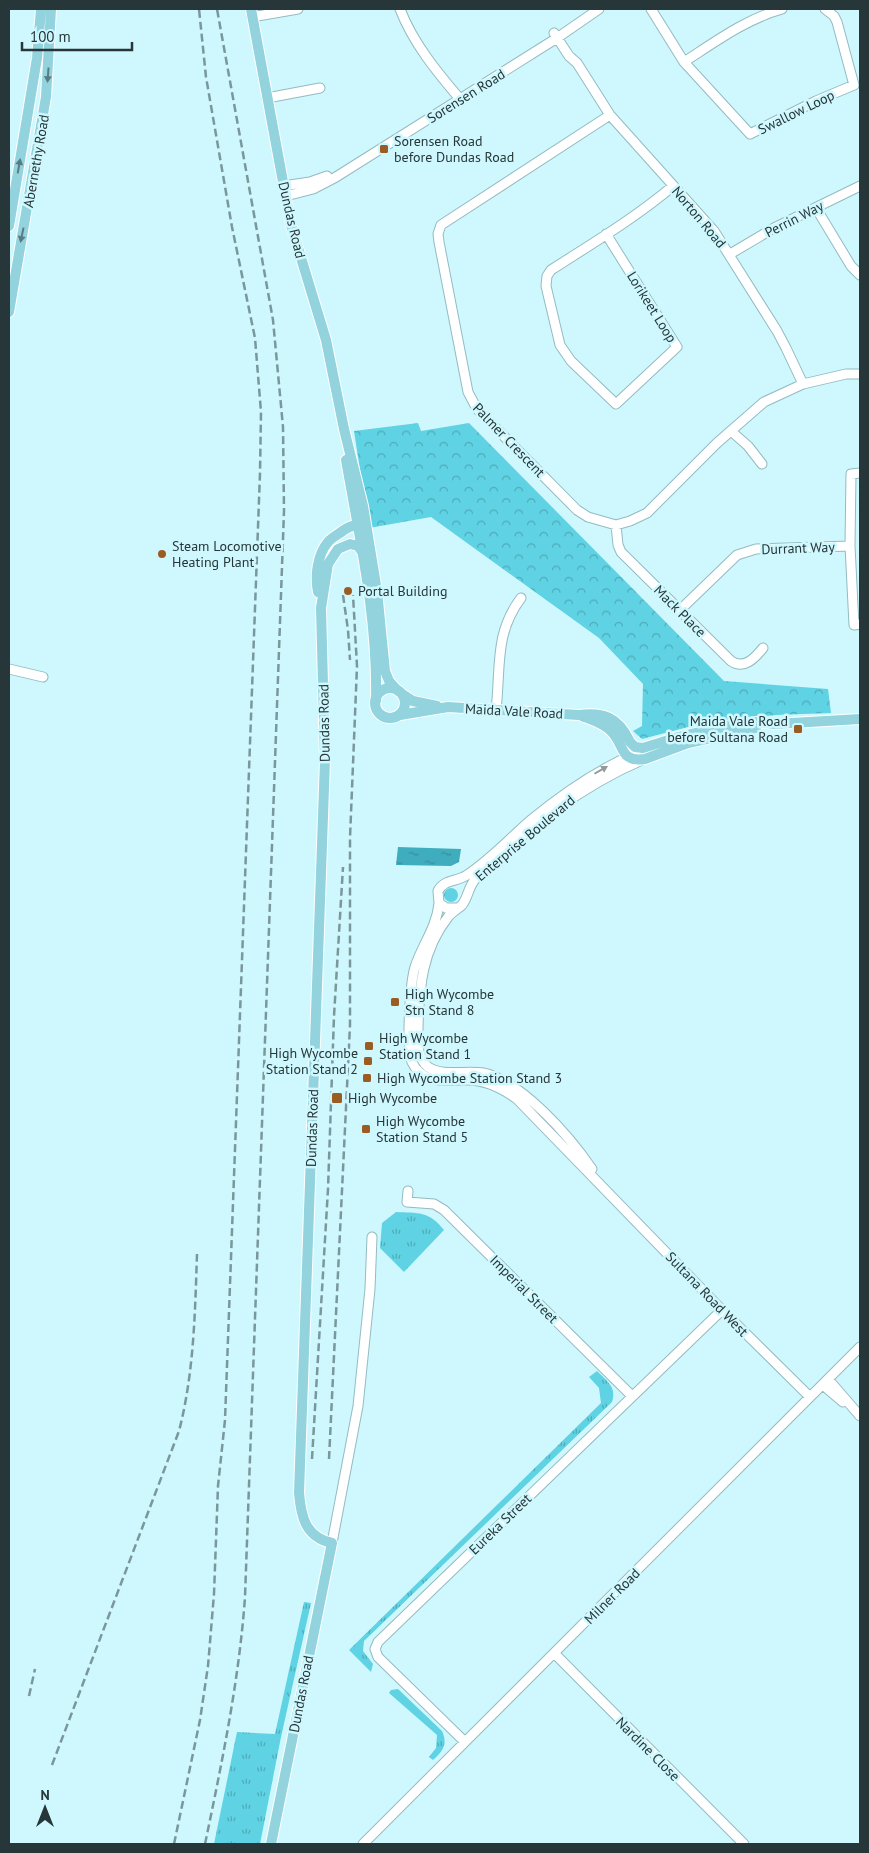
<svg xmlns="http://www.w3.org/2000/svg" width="869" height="1853" font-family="'PT Sans',sans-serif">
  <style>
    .grass { fill: url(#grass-tufts) }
    .forest { fill: url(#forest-crowns) }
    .water { fill: url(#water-ripples) }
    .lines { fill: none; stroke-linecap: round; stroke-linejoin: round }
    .minor-casing { stroke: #93bbc1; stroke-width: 11 }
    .major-casing { stroke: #fff; stroke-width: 12 }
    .minor { stroke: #fff; stroke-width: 9 }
    .major { stroke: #92d3dd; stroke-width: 10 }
    .rail { stroke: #7a979b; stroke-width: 2.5; stroke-dasharray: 8 4; stroke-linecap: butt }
    .oneway { fill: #577d83 }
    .oneway2 { fill: #929a9c }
    .poi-dot { fill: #9b5c24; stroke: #cef8fe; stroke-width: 2 }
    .labels { text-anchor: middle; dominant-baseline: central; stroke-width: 5; stroke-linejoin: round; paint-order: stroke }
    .street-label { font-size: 14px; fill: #263639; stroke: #cef8fe }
    .poi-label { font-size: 14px; fill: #263639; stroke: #cef8fe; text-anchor: start }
  </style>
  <defs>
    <pattern id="grass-tufts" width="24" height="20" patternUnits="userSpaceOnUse" patternTransform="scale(1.25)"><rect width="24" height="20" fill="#5fd2e3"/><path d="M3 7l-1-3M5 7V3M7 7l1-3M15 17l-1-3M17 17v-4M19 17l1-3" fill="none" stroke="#4eabb9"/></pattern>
    <pattern id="forest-crowns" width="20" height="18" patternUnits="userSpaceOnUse" patternTransform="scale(1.25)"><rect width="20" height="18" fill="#5fd2e3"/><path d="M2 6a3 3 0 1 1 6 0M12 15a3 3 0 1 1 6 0" fill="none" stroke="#4eabb9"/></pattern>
    <pattern id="water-ripples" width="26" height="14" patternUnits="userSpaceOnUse" patternTransform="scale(1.25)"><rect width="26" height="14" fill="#3fadbd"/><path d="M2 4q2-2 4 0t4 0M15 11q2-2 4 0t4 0" fill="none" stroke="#358e9b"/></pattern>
  </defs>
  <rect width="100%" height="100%" fill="#cef8fe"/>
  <path class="grass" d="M444 895a7 7 0 1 1 14 0a7 7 0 1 1-14 0Z
    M396 1212C418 1213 429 1211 444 1230L404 1272 380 1248 382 1223Z
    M597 1371C607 1381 617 1387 612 1402L364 1641 363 1651 373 1664 371 1672 349 1650 601 1403 599 1388 589 1377Z
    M304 1602 311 1603 281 1737 260 1844H214L237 1732 275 1734Z
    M398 1689 442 1731C448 1744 443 1751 433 1760L429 1757 436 1748 437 1735 389 1693 391 1690Z"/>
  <path class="forest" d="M418 423 421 431 469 423 724 681 828 689 831 713 776 715 707 722 642 739 633 731 642 726 643 684 599 638 431 517 369 528 354 431Z"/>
  <path class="water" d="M398 847 461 849 459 862 451 866 396 865Z"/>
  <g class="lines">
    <defs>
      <path id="minor" d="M400 9C413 43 437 72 460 99
        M651 9 684 62 750 134 816 101 854 85 837 22 834 16 825 9
        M252 17 298 9
        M554 33 569 56 577 63 610 115 714 231 777 331 786 348 803 384
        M684 62C715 42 746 19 782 9
        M267 98 320 88
        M610 115 441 225 438 234 439 242 468 392 477 409 577 510 588 517 616 525 630 521 647 513 717 443 764 402 803 384 846 374H860
        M283 186 310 182 327 176
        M286 196 313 189 336 177 557 38 599 9
        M816 208 851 266 860 275
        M606 234 677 347 616 404 571 361 560 345 546 286 547 276 551 270C593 243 635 218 673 186
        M730 254 774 228 860 186
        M731 431 748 446 762 464
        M860 473 851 474 850 546 854 625 860 624
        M616 525 618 545 621 552 731 661C744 670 755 658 763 648
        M680 610 737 555 756 549 850 546
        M9 669 43 677
        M496 710C501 667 494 634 521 598
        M439 903C437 927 422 945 415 967 410 984 406 1047 412 1062 416 1071 423 1076 431 1079 443 1081 455 1080 467 1080 486 1080 502 1088 517 1099L722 1310 810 1397
        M457 908H446L439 903 438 891C444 879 457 882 467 875 490 860 510 838 531 820 567 790 604 766 647 748
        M592 1169C570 1137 522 1081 483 1073 467 1070 442 1077 428 1067 416 1057 418 1041 418 1028 419 988 422 950 448 917 452 912 458 909 462 905 468 898 468 887 476 878 526 829 579 787 644 759
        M408 1191 407 1202 434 1204 444 1210 632 1396
        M828 1379 860 1416
        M823 1385 843 1402
        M332 1543 358 1406 370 1289 372 1237
        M554 1653 744 1844
        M465 1742 378 1657 375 1649 378 1642 722 1310
        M363 1844 860 1347"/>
      <path id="major" d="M251 9 291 225 326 340 344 429 363 506 377 591 385 671 389 681 398 691
        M9 226 37 58 41 9
        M9 312 46 97 51 9
        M346 460C360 540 378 619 376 701
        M318 592C315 576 317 555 328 542 332 537 339 534 344 530 350 526 356 524 363 527
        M375 703a15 15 0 1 1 30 0a15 15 0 1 1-30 0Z
        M402 694 413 701 437 706
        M400 715 448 707 579 715C603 712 618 717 629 740
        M582 716C592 720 603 723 611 731 625 744 619 763 645 759L688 743 756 728
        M630 742 635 747 643 748 678 737 725 726 757 722 775 724 860 719
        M271 1844 332 1543C305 1537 301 1516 299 1493L325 760 321 608 328 564 338 549 350 544 358 546 363 553"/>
    </defs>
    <use href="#minor" class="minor-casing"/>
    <use href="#major" class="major-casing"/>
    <use href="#minor" class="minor"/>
    <use href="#major" class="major"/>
    <path class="rail" d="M343 595 348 630 350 660
      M312 1459 328 1189 334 1016 343 867
      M329 1459 350 1025V838L357 666 353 595
      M29 1696 35 1669
      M52 1765 179 1431C194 1373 195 1313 197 1254
      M174 1844 200 1720 208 1666 214 1594 218 1486 225 1420 260 473 261 412 255 338 232 227 206 77 199 9
      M205 1844C222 1762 239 1681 245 1597L284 511 283 427 273 320 217 9"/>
  </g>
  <defs><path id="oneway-solid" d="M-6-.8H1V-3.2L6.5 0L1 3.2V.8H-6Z" transform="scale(1.25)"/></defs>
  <g class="oneway">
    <use href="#oneway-solid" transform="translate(48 75) rotate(94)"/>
    <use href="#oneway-solid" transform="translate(19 166) rotate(-80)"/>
    <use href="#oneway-solid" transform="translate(22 235) rotate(102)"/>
  </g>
  <use class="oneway2" href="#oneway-solid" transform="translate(601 770) rotate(-30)"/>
  <g class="poi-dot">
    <rect x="379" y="144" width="10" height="10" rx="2.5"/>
    <circle cx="162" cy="554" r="5"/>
    <circle cx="348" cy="591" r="5"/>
    <rect x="793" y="724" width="10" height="10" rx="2.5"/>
    <rect x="390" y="997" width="10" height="10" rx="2.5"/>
    <rect x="364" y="1041" width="10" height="10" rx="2.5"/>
    <rect x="363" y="1056" width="10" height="10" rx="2.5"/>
    <rect x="362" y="1073" width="10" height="10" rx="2.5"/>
    <rect x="331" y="1092" width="12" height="12" rx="2.5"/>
    <rect x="361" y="1124" width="10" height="10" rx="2.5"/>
  </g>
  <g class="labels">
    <g class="street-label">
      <text transform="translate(466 96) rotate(-32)">Sorensen Road</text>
      <text transform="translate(796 112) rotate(-26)">Swallow Loop</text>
      <text transform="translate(36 161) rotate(-80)">Abernethy Road</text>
      <text transform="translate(699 217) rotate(50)">Norton Road</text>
      <text transform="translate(794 219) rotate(-27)">Perrin Way</text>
      <text transform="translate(292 220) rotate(77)">Dundas Road</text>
      <text transform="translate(652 307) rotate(58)">Lorikeet Loop</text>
      <text transform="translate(509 440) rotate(46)">Palmer Crescent</text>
      <text transform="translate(798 548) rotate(-2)">Durrant Way</text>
      <text transform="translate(680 611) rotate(45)">Mack Place</text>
      <text transform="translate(514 711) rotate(3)">Maida Vale Road</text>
      <text transform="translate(324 723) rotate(-91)">Dundas Road</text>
      <text transform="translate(525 838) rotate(-40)">Enterprise Boulevard</text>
      <text transform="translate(312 1128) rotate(-88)">Dundas Road</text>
      <text transform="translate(524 1289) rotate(45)">Imperial Street</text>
      <text transform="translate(707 1294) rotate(46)">Sultana Road West</text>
      <text transform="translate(500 1524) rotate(-44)">Eureka Street</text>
      <text transform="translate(612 1596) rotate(-45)">Milner Road</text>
      <text transform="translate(301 1694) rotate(-79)">Dundas Road</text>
      <text transform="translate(648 1749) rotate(45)">Nardine Close</text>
    </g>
    <g class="poi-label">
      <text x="394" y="141">Sorensen Road<tspan x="394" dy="16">before Dundas Road</tspan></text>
      <text x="172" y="546">Steam Locomotive<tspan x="172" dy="16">Heating Plant</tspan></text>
      <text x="358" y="591">Portal Building</text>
      <text x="788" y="721" text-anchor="end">Maida Vale Road<tspan x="788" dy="16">before Sultana Road</tspan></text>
      <text x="405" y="994">High Wycombe<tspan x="405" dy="16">Stn Stand 8</tspan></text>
      <text x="379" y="1038">High Wycombe<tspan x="379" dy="16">Station Stand 1</tspan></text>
      <text x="358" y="1053" text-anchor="end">High Wycombe<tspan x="358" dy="16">Station Stand 2</tspan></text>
      <text x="377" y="1078">High Wycombe Station Stand 3</text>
      <text x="348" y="1098">High Wycombe</text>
      <text x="376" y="1121">High Wycombe<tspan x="376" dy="16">Station Stand 5</tspan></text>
    </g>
  </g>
  <rect width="869" height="1853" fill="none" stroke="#263639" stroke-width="20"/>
  <g transform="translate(45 1808)" stroke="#cef8fe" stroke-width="4" paint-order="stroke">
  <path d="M0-4L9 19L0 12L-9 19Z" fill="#263639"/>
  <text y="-8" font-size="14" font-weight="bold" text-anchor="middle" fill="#263639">N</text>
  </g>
  <path d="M22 42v8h110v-8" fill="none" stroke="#263639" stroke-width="2.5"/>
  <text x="30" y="42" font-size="15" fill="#263639" stroke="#cef8fe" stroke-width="4" paint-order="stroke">100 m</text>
</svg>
